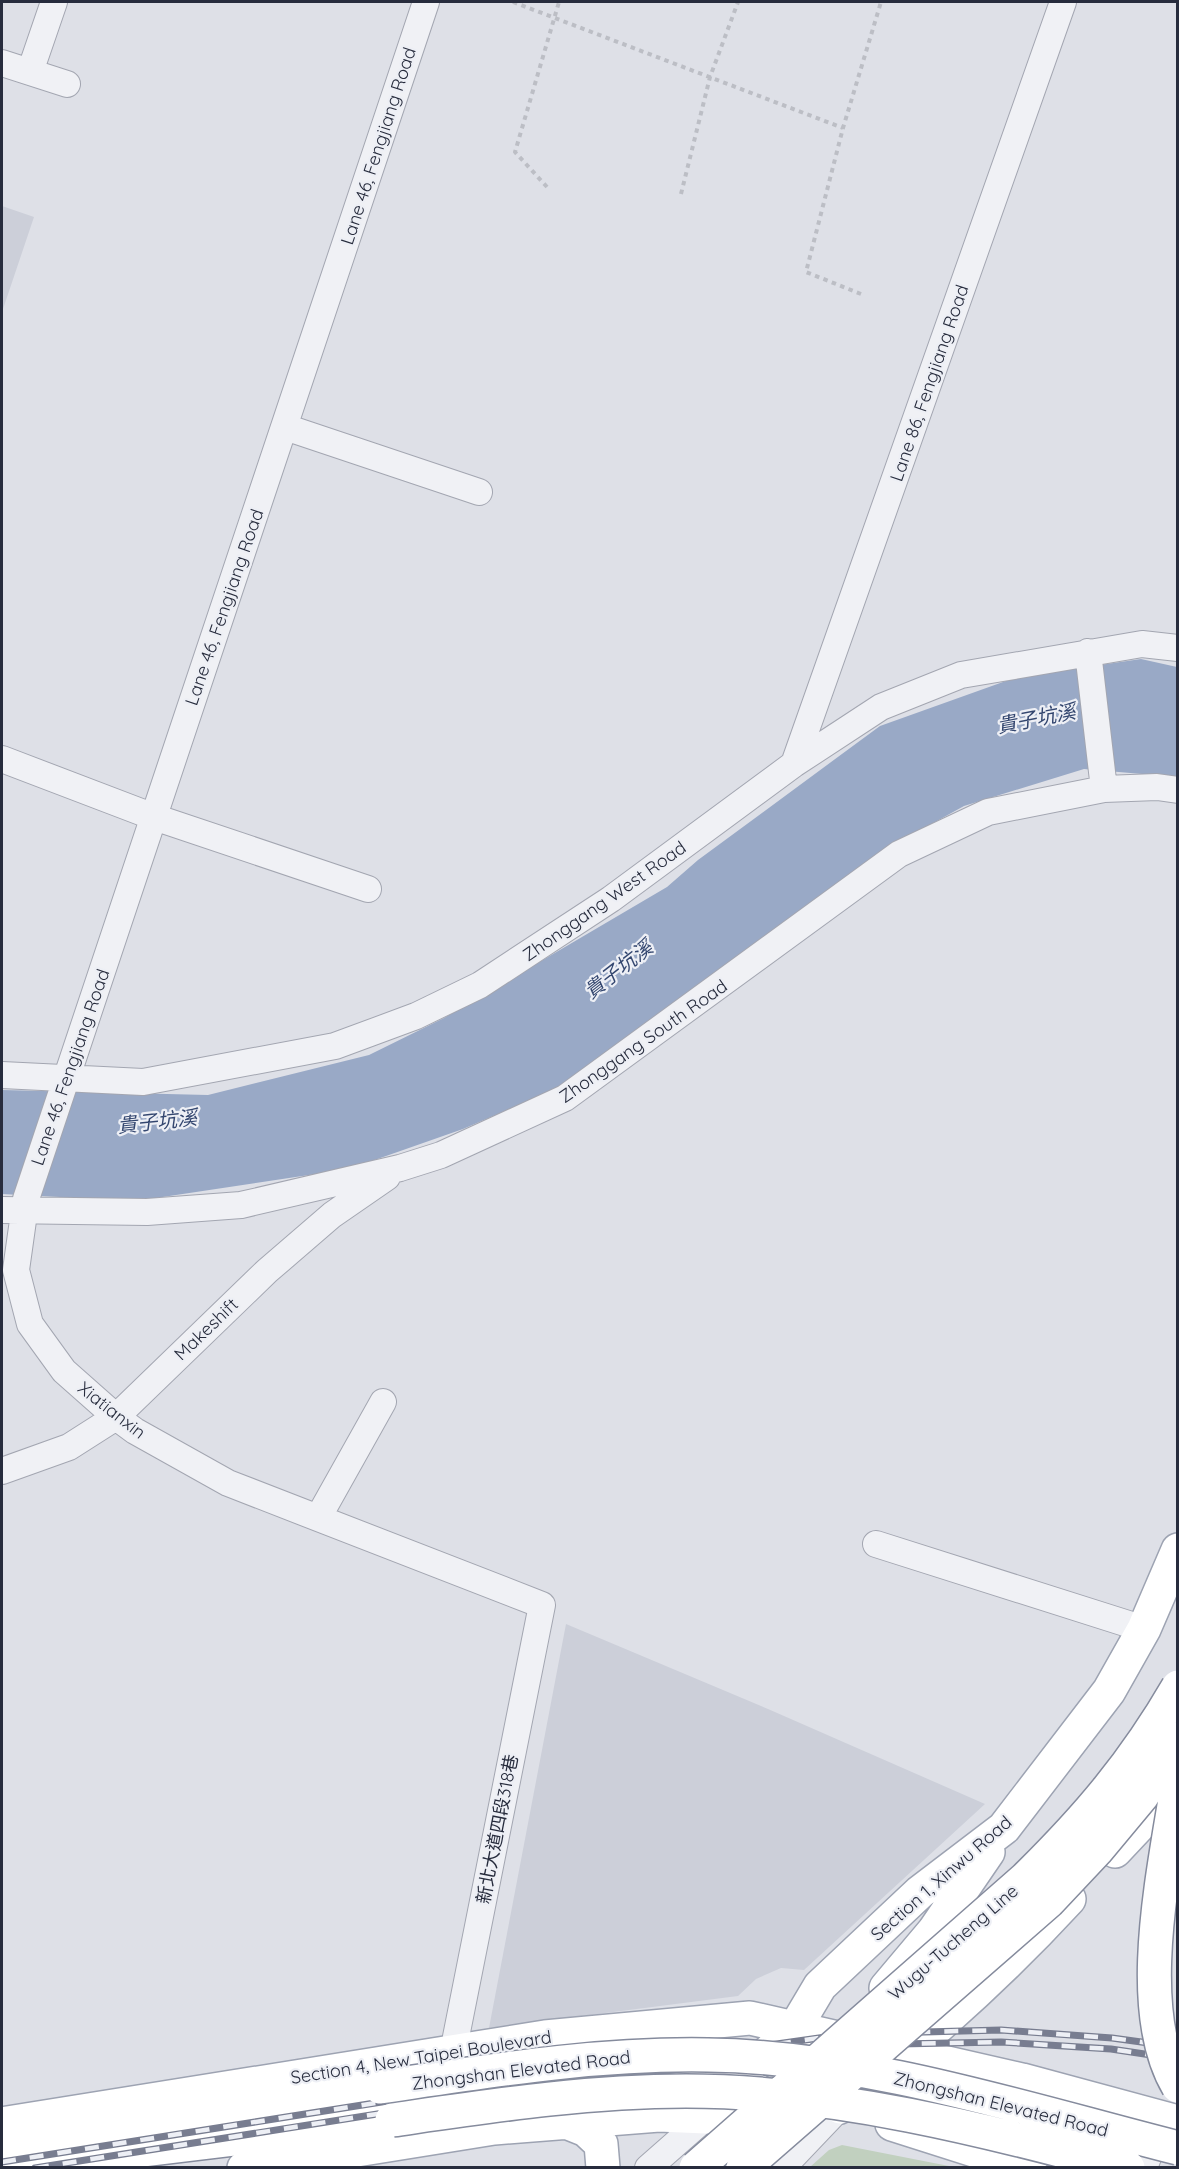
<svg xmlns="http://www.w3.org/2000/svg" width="1179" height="2169" font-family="Quicksand,'Noto Sans TC',sans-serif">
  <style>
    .built { fill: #cccfd9 }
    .green { fill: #c1d0bf }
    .water { fill: #99a9c6 }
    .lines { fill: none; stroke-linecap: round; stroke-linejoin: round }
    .minor-casing { stroke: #a3a6b1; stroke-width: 28 }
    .major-casing { stroke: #9da3b2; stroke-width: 36 }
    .highway-casing { stroke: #858b9d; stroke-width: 36 }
    .path { stroke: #bcbec5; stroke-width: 4; stroke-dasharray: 4.5 4.5; stroke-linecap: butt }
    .minor { stroke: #f0f1f5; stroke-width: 26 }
    .major { stroke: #fff; stroke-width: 33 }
    .highway { stroke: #fff; stroke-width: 33 }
    .rail-casing { stroke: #787d90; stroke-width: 7 }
    .rail { stroke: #edeff5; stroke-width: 4.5; stroke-dasharray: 14; stroke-linecap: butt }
    .highway-bridge-casing { stroke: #858b9d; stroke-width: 36; stroke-linecap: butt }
    .highway-bridge { stroke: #fff; stroke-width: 33 }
    .labels { text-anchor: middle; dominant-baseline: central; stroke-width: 4.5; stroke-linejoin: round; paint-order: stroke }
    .street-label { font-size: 18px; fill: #272c3d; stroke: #edeff5 }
    .water-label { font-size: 20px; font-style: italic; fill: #33466f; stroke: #edeff5 }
  </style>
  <rect width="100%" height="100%" fill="#dee0e7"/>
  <path class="built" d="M2 206 34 217 2 312Z
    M566 1624 768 1709 985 1804 804 1970 781 1968 756 1979 738 1996 489 2028Z"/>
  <path class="green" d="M842 2145 954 2167H810L829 2150Z"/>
  <path class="water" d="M1141 659 1177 667V777L1084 769 964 806 879 853 560 1087 463 1129 349 1169 136 1201 2 1194V1090L208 1095 369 1055 444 1018 667 887 698 860 880 726 1017 677Z"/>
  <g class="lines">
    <defs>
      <path id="minor" d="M426 2 26 1199 16 1270 30 1324 64 1371 116 1417 135 1431 228 1483 542 1605 453 2052
        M2 63 67 84
        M30 72 54 2
        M285 427 479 492
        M1088 652 1104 789
        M2 759 154 817 368 889
        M794 764 1063 2
        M2 1075 143 1082 335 1046 416 1016 480 985 611 899 794 764 881 707 961 675 1142 644 1178 648
        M2 1210 147 1212 241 1205 400 1168 441 1155 565 1098 899 854 988 812 1104 789 1157 787 1178 790
        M2 1471 69 1447 116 1417 267 1271 332 1215 387 1177
        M318 1518 383 1402
        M876 1544 1144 1629
        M648 2168 706 2117
        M782 2168 840 2107
        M1144 2168 1160 2125"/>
      <path id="major" d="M1115 1851 1178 1784
        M886 1988 934 1931 988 1852
        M466 2094 606 2074 639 2072 718 2078
        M840 2107C922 2044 999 1975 1069 1899
        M706 2117 739 2079 795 2028 820 1986 920 1892 1004 1828 1109 1691 1144 1629 1178 1550
        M566 2122 586 2130 601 2144 603 2168
        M2 2124 545 2037 750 2018 1022 2080 1178 2122
        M892 2124 1030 2168
        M244 2168 494 2128 659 2115 706 2117 727 2115"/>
      <path id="highway" d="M196 2124 380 2087
        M2 2142 218 2111
        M2 2167 392 2120"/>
    </defs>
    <use href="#minor" class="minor-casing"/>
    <use href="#major" class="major-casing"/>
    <use href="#highway" class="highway-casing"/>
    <path class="path" d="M513 2 843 128
      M547 187 515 152 559 2
      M681 194 710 77 738 2
      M861 294 806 272 843 128 881 2"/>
    <use href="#minor" class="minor"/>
    <use href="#major" class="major"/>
    <use href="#highway" class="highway"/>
    <defs>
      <path id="rail" d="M2 2162 489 2085 847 2034 1001 2030 1112 2038 1178 2047
        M35 2168 491 2096 848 2045 1001 2042 1111 2049 1178 2059"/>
    </defs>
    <use href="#rail" class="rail-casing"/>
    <use href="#rail" class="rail"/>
    <defs>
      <path id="highway-bridge" d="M1178 1781C1165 1867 1132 2009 1178 2086
        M380 2087C489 2071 597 2053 708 2055 867 2057 1024 2109 1178 2148
        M392 2120C490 2106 587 2091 686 2091 836 2091 984 2130 1128 2168
        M696 2168 1025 1879C1087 1818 1134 1763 1178 1687
        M743 2168 1049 1901 1097 1850 1142 1796 1178 1739"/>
    </defs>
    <use href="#highway-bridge" class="highway-bridge-casing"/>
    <use href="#highway-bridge" class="highway-bridge"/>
  </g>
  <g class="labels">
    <g class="street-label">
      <text transform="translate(378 146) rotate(-72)">Lane 46, Fengjiang Road</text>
      <text transform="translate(929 383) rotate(-71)">Lane 86, Fengjiang Road</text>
      <text transform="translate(224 607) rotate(-71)">Lane 46, Fengjiang Road</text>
      <text transform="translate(604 901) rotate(-35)">Zhonggang West Road</text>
      <text transform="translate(643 1041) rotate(-35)">Zhonggang South Road</text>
      <text transform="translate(70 1067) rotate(-71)">Lane 46, Fengjiang Road</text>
      <text transform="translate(206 1329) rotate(-44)">Makeshift</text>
      <text transform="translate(112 1410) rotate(38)">Xiatianxin</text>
      <text transform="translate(497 1829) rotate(-79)">新北大道四段318巷</text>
      <text transform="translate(941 1878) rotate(-41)">Section 1, Xinwu Road</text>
      <text transform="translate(953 1942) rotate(-41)">Wugu-Tucheng Line</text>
      <text transform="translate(421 2057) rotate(-9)">Section 4, New Taipei Boulevard</text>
      <text transform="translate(521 2070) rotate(-7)">Zhongshan Elevated Road</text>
      <text transform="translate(1001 2104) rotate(14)">Zhongshan Elevated Road</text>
    </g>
    <g class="water-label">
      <text transform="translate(1036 718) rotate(-11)">貴子坑溪</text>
      <text transform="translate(618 969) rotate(-38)">貴子坑溪</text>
      <text transform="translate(157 1121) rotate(-6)">貴子坑溪</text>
    </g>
  </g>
  <rect width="1179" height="2169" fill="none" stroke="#272c3d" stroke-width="6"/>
</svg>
